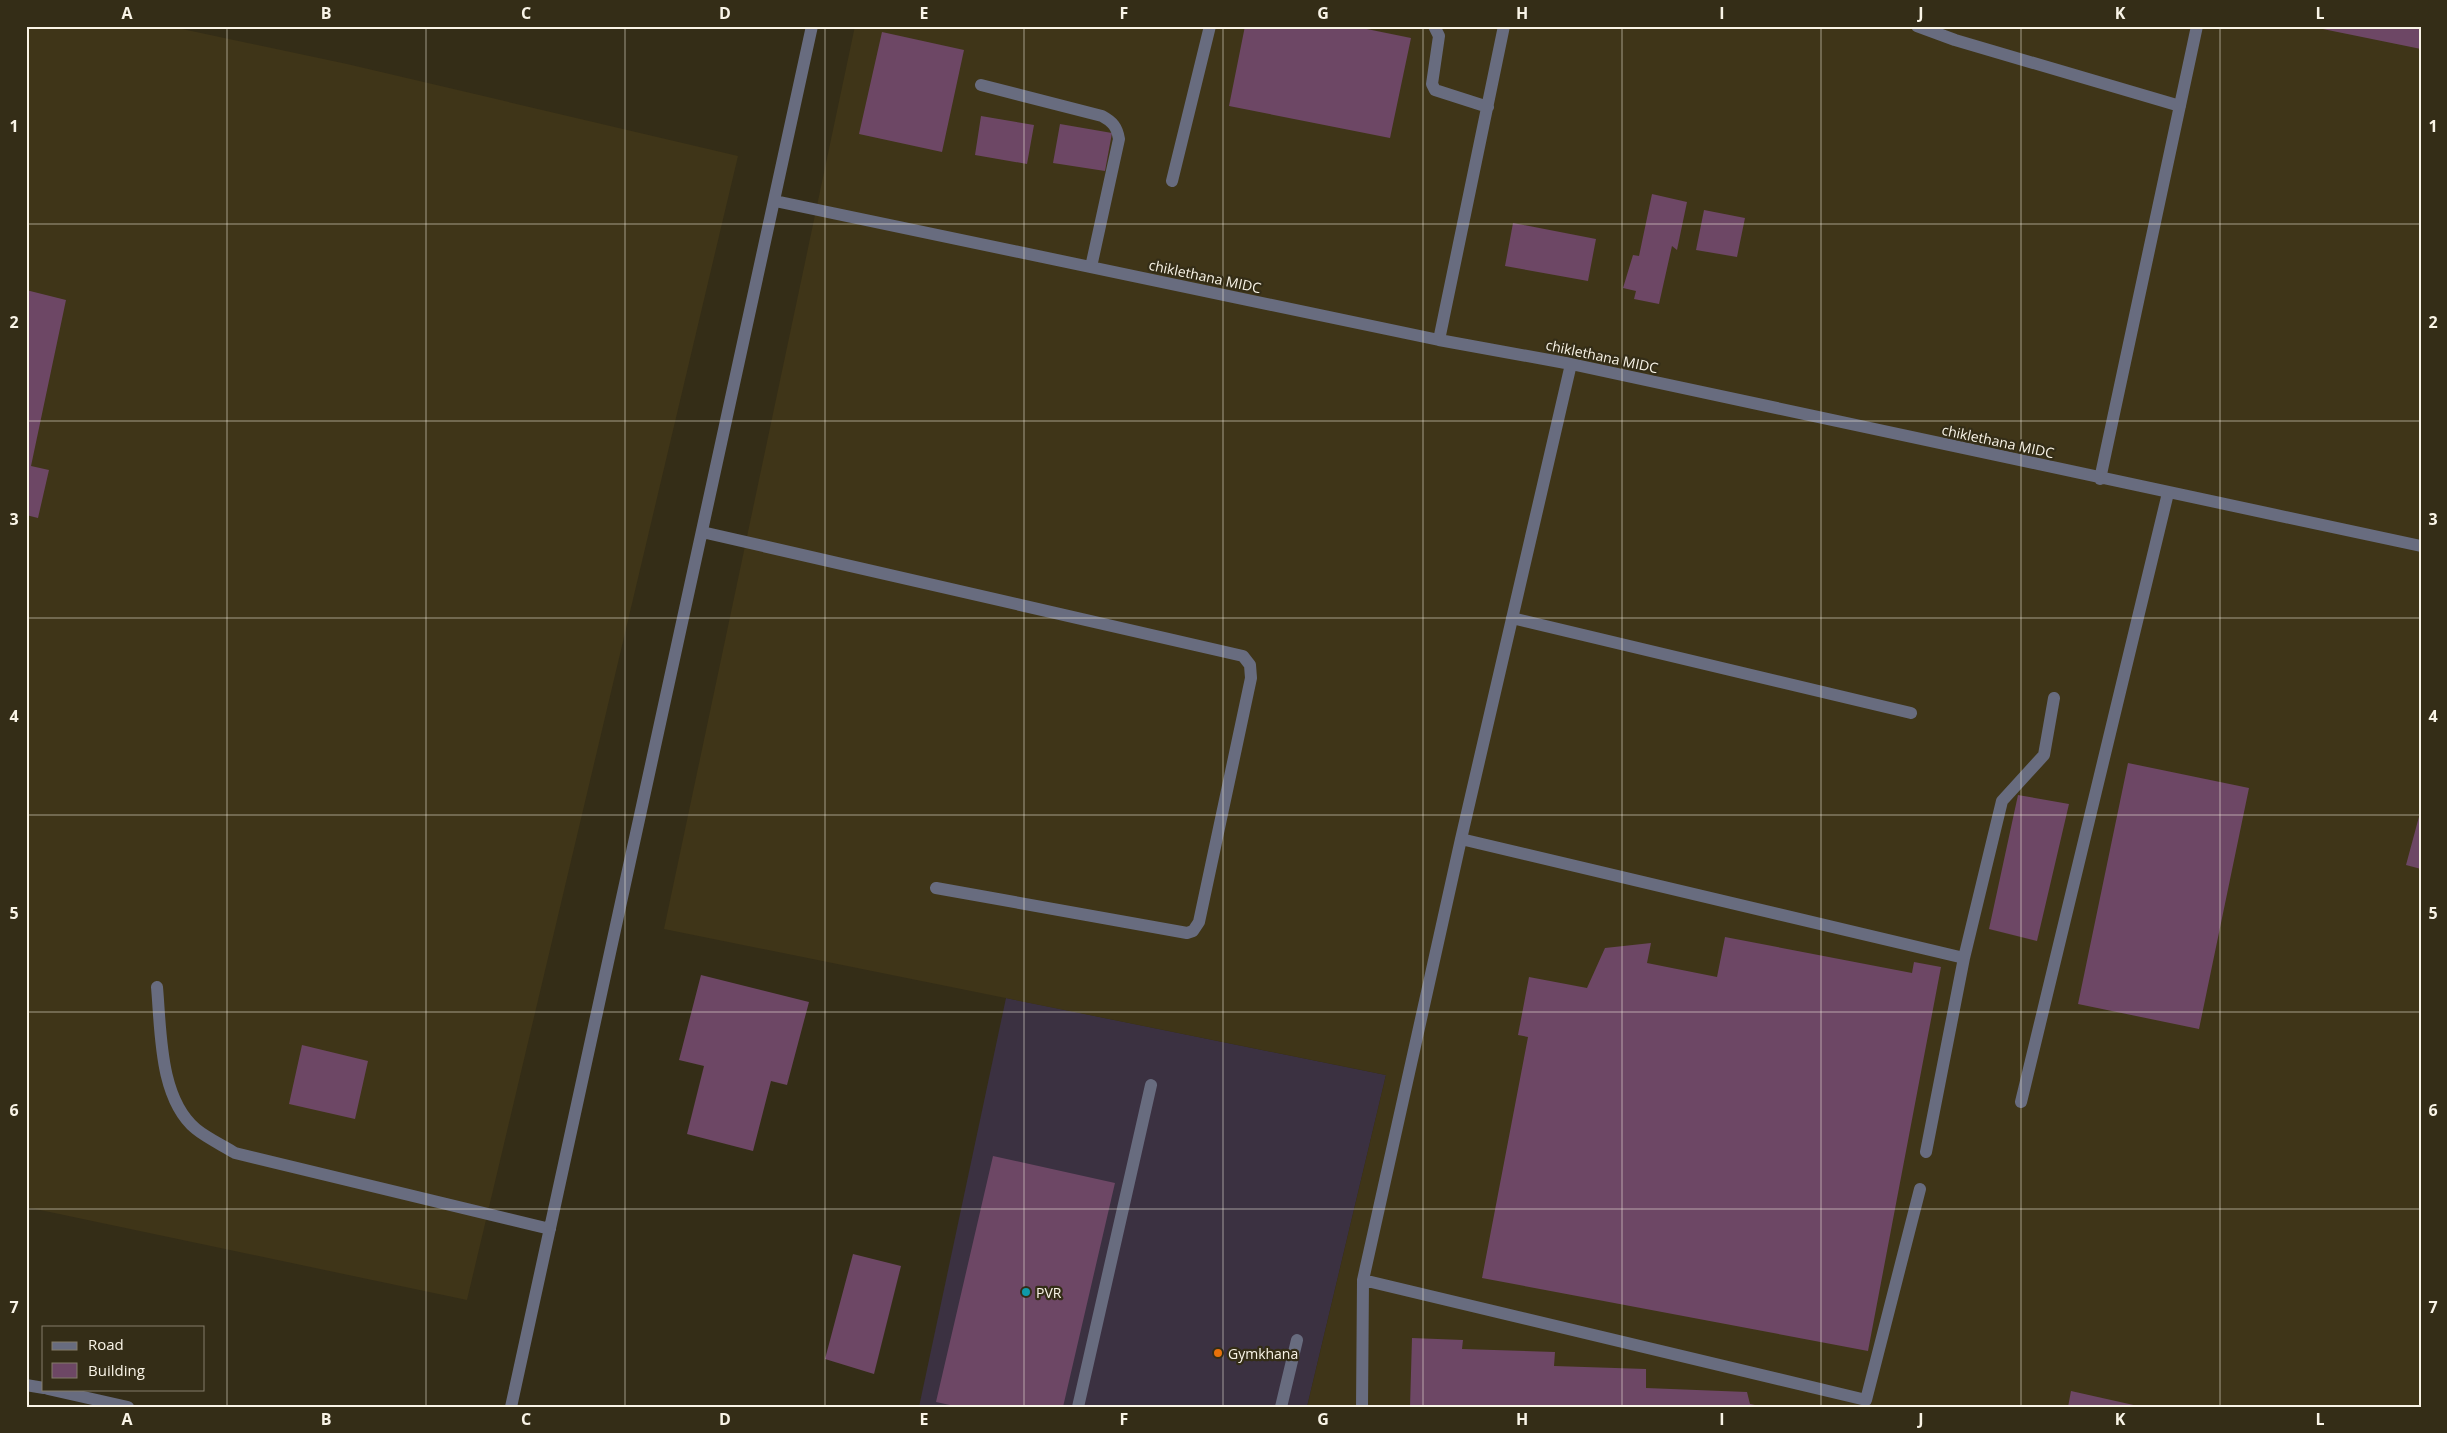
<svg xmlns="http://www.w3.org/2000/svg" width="2447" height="1433" font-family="'Open Sans',sans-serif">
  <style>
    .commercial { fill: #3b3141 }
    .built { fill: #3f3518 }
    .building { fill: #6d4765 }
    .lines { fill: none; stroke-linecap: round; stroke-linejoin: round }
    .minor { stroke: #686c7f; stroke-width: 12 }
    .grid { fill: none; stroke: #f9f4e7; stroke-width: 1; stroke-opacity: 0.55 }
    .culture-dot { fill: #0f9aa8; stroke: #342d17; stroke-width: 2 }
    .food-dot { fill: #e8710a; stroke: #342d17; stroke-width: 2 }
    .labels { text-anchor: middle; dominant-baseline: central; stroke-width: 4.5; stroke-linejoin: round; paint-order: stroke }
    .street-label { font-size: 14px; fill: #f9f4e7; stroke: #342d17 }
    .poi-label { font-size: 14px; fill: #f9f4e7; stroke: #342d17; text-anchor: start }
    .neatline { fill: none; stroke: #f9f4e7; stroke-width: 2 }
    .grid-label { font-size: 16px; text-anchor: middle; font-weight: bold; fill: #f9f4e7 }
  </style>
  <rect width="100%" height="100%" fill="#342d17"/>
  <path class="commercial" d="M1006 998 1386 1075 1307 1407H919Z"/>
  <path class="built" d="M26 26H168L347 64 738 156 467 1300 26 1207Z
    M855 26H2421V1407H1307L1386 1075 664 929Z"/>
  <path class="building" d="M1245 26H1352L1411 38 1390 138 1229 106Z
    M2313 26H2421V49L2313 27Z
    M882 32 964 50 942 152 859 134Z
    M981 116 1034 125 1027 164 975 155Z
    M1060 124 1112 133 1105 171 1053 163Z
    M1652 194 1687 202 1677 250 1672 246 1659 304 1634 299 1636 291 1623 288 1633 255 1639 256Z
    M1704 210 1745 218 1737 257 1696 250Z
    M1513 223 1596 239 1588 281 1505 266Z
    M26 290 66 300 31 466 49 470 38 518 26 515Z
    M2128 763 2249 788 2199 1029 2078 1004Z
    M2018 795 2069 804 2037 941 1989 929Z
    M2420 813H2421V869L2406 865Z
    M1725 937 1912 973 1914 962 1941 967 1868 1351 1482 1278 1528 1037 1518 1035 1529 977 1587 988 1605 948 1651 943 1647 963 1717 977Z
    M701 975 809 1002 787 1085 771 1081 753 1151 687 1134 704 1066 679 1060Z
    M302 1045 368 1061 355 1119 289 1104Z
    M993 1156 1115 1183 1063 1407H959L936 1402Z
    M853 1254 901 1266 874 1374 825 1359Z
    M1412 1338 1463 1340 1462 1349 1555 1352 1554 1366 1646 1369V1388L1747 1392 1750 1404 1765 1407H1410Z
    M2071 1391 2138 1406V1407H2068Z"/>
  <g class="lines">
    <path class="minor" d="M1434 26 1439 36 1432 84 1435 90 1488 107
      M1917 26 1955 40 2180 106
      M981 85 1102 116C1113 122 1117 127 1119 139L1091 267
      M1172 181 1210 26
      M775 201 1439 340 1571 364 2421 546
      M1439 340 1504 26
      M2100 479 2197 26
      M702 532 1243 656 1250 665 1251 678 1199 922 1193 931 1187 933 936 888
      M1512 618 1911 713
      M1461 839 1964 958
      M157 987C161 1031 159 1098 196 1129 207 1138 222 1145 235 1153L550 1229
      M2021 1102 2168 493
      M1926 1152 1964 958 2002 801 2044 755 2054 698
      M1363 1280 1866 1400 1920 1189
      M26 1385 44 1388
      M48 1389 128 1407
      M511 1407 812 26
      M1078 1407 1151 1085
      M1281 1407 1297 1340
      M1362 1407 1363 1280 1461 839 1571 364"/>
  </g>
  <path class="grid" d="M227 26V1407M426 26V1407M625 26V1407M825 26V1407M1024 26V1407M1223 26V1407M1423 26V1407M1622 26V1407M1821 26V1407M2021 26V1407M2220 26V1407M26 224H2421M26 421H2421M26 618H2421M26 815H2421M26 1012H2421M26 1209H2421"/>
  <circle class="culture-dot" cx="1026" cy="1292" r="5"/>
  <circle class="food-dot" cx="1218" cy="1353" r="5"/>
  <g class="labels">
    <g class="street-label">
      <text transform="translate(1205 276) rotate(12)">chiklethana MIDC</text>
      <text transform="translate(1602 356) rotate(12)">chiklethana MIDC</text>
      <text transform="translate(1998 441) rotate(12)">chiklethana MIDC</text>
    </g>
    <g class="poi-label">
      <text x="1036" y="1292">PVR</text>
      <text x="1228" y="1353">Gymkhana</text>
    </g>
  </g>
  <rect width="2447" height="1433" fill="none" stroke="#342d17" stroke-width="55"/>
  <rect x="42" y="1326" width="162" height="65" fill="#342d17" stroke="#837d6a"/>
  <rect x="52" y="1342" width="25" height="8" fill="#686c7f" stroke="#837d6a"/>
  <text x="88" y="1350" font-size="15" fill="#f9f4e7">Road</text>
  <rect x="52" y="1363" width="25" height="15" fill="#6d4765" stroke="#837d6a"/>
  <text x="88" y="1376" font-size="15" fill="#f9f4e7">Building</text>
  <rect x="28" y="28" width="2392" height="1378" class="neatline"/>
  <g class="grid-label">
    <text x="127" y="19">A</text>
    <text x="326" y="19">B</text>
    <text x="526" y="19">C</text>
    <text x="725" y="19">D</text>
    <text x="924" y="19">E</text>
    <text x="1124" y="19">F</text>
    <text x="1323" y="19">G</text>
    <text x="1522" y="19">H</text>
    <text x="1722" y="19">I</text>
    <text x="1921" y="19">J</text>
    <text x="2120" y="19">K</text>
    <text x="2320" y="19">L</text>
    <text x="14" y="132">1</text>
    <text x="2433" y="132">1</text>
    <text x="14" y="328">2</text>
    <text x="2433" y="328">2</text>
    <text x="14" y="525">3</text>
    <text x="2433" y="525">3</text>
    <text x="14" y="722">4</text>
    <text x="2433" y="722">4</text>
    <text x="14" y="919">5</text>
    <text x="2433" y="919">5</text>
    <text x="14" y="1116">6</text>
    <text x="2433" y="1116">6</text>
    <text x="14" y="1313">7</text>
    <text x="2433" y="1313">7</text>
    <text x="127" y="1425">A</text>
    <text x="326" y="1425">B</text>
    <text x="526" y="1425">C</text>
    <text x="725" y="1425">D</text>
    <text x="924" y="1425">E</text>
    <text x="1124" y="1425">F</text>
    <text x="1323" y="1425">G</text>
    <text x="1522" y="1425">H</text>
    <text x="1722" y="1425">I</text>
    <text x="1921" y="1425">J</text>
    <text x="2120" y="1425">K</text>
    <text x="2320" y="1425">L</text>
  </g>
</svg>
